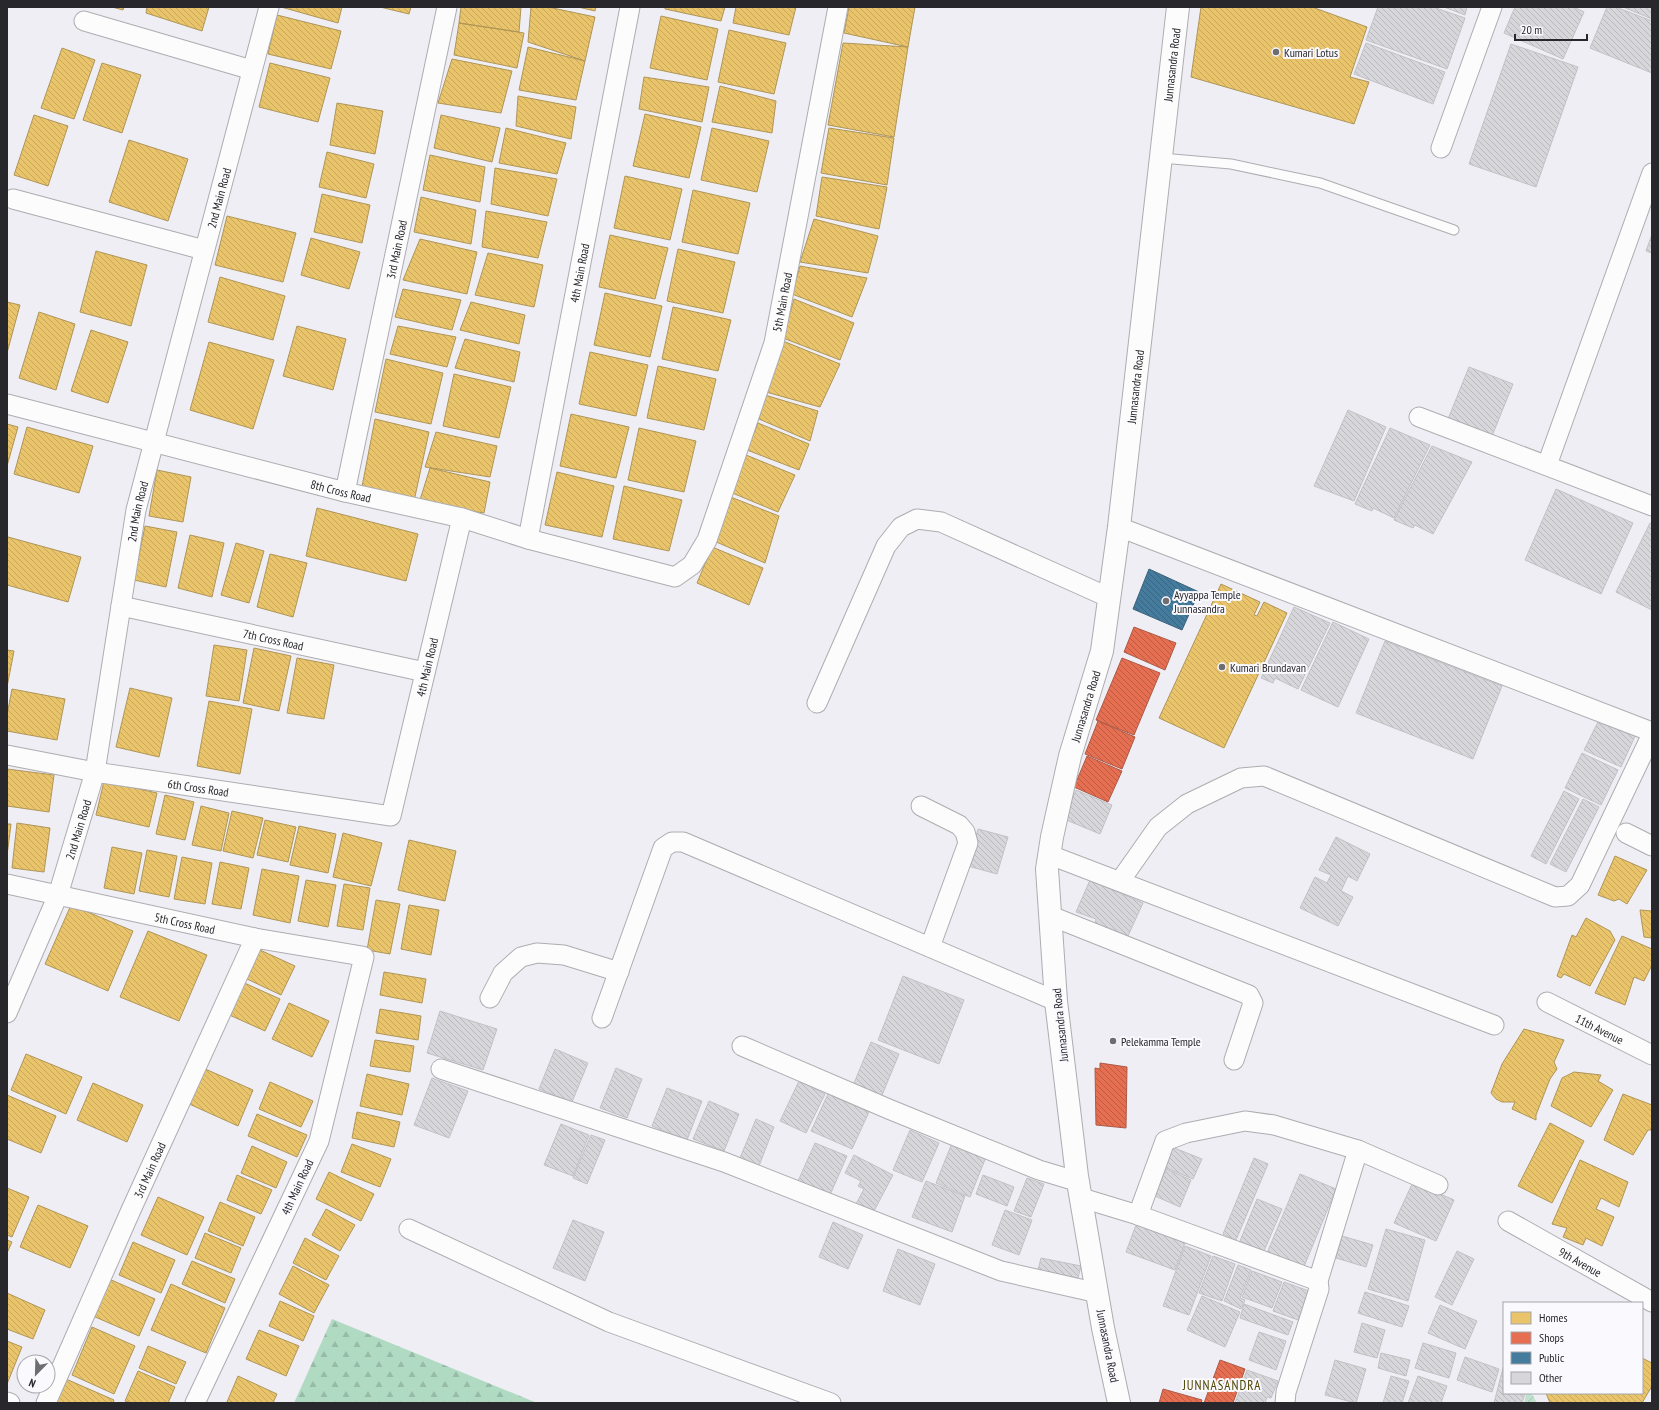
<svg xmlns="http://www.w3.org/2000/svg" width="1659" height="1410" font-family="'PT Sans Narrow',sans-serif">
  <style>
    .forest { fill: url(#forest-firs) }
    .garden { fill: url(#garden-furrows) }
    .homes { fill: url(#homes-back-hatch); stroke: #af9557 }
    .shops { fill: url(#shops-back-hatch); stroke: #ad5946 }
    .public { fill: url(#public-back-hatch); stroke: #3c627b }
    .building { fill: url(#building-back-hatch); stroke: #c1c1c6 }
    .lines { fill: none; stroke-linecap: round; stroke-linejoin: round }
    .service-casing { stroke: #adadb1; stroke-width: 11 }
    .minor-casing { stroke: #adadb1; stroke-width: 21 }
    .tertiary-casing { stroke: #adadb1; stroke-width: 24 }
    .service { stroke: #fcfcfd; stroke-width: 9 }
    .minor { stroke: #fcfcfd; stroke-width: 19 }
    .tertiary { stroke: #fcfcfd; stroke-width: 22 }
    .poi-dot { fill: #6d6d72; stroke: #faf9fe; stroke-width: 1.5 }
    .labels { text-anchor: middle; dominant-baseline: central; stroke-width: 4; stroke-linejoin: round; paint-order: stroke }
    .poi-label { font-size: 12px; fill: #27272c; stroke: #faf9fe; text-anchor: start }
    .street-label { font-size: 12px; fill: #27272c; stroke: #faf9fe }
    .neighbourhood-label { font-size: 13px; letter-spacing: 1px; fill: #4d4400; stroke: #faf9fe }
  </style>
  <defs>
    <pattern id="forest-firs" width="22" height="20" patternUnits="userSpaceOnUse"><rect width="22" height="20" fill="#b0dac2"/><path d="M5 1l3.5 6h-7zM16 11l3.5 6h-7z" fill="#97bba7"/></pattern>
    <pattern id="garden-furrows" width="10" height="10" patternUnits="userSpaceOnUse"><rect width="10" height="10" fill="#c1e1cf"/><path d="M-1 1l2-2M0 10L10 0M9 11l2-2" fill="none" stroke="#a6c1b2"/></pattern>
    <pattern id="homes-back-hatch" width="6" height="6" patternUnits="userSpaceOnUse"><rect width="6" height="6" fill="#e9c46a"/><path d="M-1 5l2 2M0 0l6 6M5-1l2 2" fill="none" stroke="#c8a85c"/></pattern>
    <pattern id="shops-back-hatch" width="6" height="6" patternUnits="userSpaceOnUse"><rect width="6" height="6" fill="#e76f51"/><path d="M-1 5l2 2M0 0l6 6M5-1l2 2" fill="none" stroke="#bb5b43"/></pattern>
    <pattern id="public-back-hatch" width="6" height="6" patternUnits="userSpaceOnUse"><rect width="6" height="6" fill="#457b9d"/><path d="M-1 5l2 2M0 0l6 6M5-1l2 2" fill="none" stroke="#3a6580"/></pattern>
    <pattern id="building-back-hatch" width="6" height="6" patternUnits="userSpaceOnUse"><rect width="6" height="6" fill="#d7d7db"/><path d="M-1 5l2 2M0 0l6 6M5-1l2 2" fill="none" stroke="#b9b9bc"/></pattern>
  </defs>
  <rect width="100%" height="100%" fill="#eeeef4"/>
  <path class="forest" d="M332 1319 537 1403H294Z"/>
  <path class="garden" d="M1526 1394H1532L1537 1403H1524Z"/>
  <path class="homes" d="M112 7H124L123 10Z
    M147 7H209L202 31 146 13Z
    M281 7H342L338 23Z
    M380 7H411L409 14Z
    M461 7H521L519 32 459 23Z
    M531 7H548L595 17 585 61 528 42Z
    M578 7H596L595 11Z
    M665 7H725L721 21 665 9Z
    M736 7H796L789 35 733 23Z
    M849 7H915L908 47 844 33Z
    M1201 7H1312L1367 27 1350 77 1369 82 1354 124 1191 77Z
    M277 15 341 31 331 69 268 54Z
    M661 16 718 29 707 80 650 68Z
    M459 23 524 33 517 68 454 55Z
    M729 30 786 43 774 94 718 82Z
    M843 43 908 47 894 137 828 125Z
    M528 47 585 61 576 100 519 90Z
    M62 48 95 60 74 119 41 108Z
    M452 59 512 71 501 113 438 103Z
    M102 63 141 75 122 133 83 120Z
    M270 63 330 78 318 122 259 107Z
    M644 77 709 87 702 122 639 109Z
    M720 86 776 101 772 133 712 122Z
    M518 96 576 107 571 139 516 126Z
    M337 103 383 111 375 154 330 145Z
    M645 114 701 127 689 178 633 166Z
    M34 115 68 126 48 186 14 175Z
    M441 115 500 128 492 162 434 148Z
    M506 128 566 143 557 174 499 163Z
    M712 128 769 141 757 192 701 180Z
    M829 128 894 138 887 185 821 173Z
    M129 140 188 159 168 221 109 202Z
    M327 152 374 164 366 198 319 187Z
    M430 155 485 167 480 202 423 190Z
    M495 168 557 179 548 216 491 204Z
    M625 176 682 189 670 240 614 228Z
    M822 177 887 187 879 229 816 216Z
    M693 190 750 203 738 254 682 242Z
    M322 194 370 205 362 243 314 232Z
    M421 197 476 210 471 244 414 232Z
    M486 211 547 222 538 258 482 247Z
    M227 216 296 233 283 282 215 265Z
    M814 219 878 236 868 273 800 262Z
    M610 235 668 248 655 299 599 287Z
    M311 238 360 252 349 289 301 275Z
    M420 239 477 252 467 294 403 280Z
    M678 249 735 262 723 313 667 301Z
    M96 251 147 265 131 326 80 312Z
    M488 253 543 265 534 307 475 295Z
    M800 266 867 278 852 317 792 294Z
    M220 277 285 296 273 340 208 322Z
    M403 289 461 300 452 330 395 317Z
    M605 293 662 306 650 357 594 345Z
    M794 299 854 323 840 360 783 338Z
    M7 302 20 305 7 353Z
    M471 302 525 315 519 344 460 330Z
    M673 307 731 320 718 371 662 359Z
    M39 312 75 324 56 390 19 378Z
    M297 326 346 339 333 390 283 376Z
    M398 326 456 337 447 367 390 354Z
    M91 330 128 342 108 403 71 391Z
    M465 339 520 352 514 382 455 368Z
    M783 341 840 364 820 407 766 392Z
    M209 342 274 360 253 429 190 410Z
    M590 352 648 365 636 416 579 404Z
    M386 359 443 373 431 424 375 412Z
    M658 366 716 379 704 430 647 418Z
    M454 374 511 387 499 438 443 426Z
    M765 395 818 411 810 441 759 419Z
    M571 414 629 427 616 478 560 466Z
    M375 419 429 432 414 501 361 492Z
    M758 423 809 444 799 470 747 450Z
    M7 424 18 427 7 466Z
    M27 427 93 446 79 493 14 474Z
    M639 428 696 441 684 492 628 480Z
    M436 432 497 446 490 477 425 467Z
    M746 455 795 475 778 512 730 492Z
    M430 468 490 482 484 513 419 503Z
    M157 470 191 477 183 522 149 516Z
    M557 472 614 486 602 537 545 525Z
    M624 486 682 500 669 551 613 539Z
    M728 496 779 516 765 563 714 541Z
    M317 508 418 534 406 581 306 556Z
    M145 526 177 532 166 587 134 580Z
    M190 535 224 543 212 597 178 588Z
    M8 537 81 557 68 602 7 585V542Z
    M236 543 264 551 249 603 221 595Z
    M712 547 763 568 749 605 697 583Z
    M270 554 307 563 293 617 257 607Z
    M1221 584 1260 602 1254 615 1257 616 1264 602 1287 613 1224 748 1159 718Z
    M214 645 247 650 239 701 206 696Z
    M254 648 291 656 279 711 243 703Z
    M7 650 14 651 7 687Z
    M297 658 334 665 324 719 287 713Z
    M130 688 172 698 159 757 116 747Z
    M12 689 65 699 57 740 7 731V715Z
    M209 701 252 709 240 774 197 766Z
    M7 769 54 775 49 812 7 806Z
    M104 781 157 793 149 827 96 815Z
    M165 795 194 802 185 840 156 834Z
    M201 806 229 813 221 851 192 845Z
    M232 811 263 818 253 858 223 851Z
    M265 820 296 827 288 862 257 855Z
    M17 823 50 828 44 872 12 868Z
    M7 824H11L7 856Z
    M299 826 336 834 328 873 290 865Z
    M343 833 382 843 371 886 333 877Z
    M409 840 456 851 445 901 398 890Z
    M112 847 142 853 134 894 104 888Z
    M147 850 177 856 169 897 139 891Z
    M1615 856 1647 870 1627 904 1619 899 1614 901 1598 895Z
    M182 857 212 863 205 904 174 899Z
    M220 862 249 868 241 909 212 904Z
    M262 869 299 876 290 923 253 915Z
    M306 880 336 885 328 927 298 921Z
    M344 884 370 888 363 930 337 926Z
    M376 900 400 904 390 954 367 950Z
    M71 905 133 931 108 991 45 964Z
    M409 905 439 910 431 955 401 949Z
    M1640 910 1652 911V938L1644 937Z
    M1586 918 1610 931 1615 940 1590 986 1564 974 1561 978 1557 976 1572 935 1576 937Z
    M148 931 207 955 179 1021 120 997Z
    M1622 936 1652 949V965L1644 981 1634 977 1625 1005 1595 993Z
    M260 950 295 966 281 995 247 979Z
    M384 972 426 979 422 1003 380 995Z
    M240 981 280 999 265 1031 225 1013Z
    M289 1003 329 1021 312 1057 272 1039Z
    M380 1009 421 1016 418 1040 376 1033Z
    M1524 1029 1564 1040 1554 1062 1557 1069 1550 1079 1536 1115V1120L1512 1109 1515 1102H1502L1496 1099 1491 1093 1502 1064Z
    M375 1040 414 1046 410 1072 370 1066Z
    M26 1054 82 1077 66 1114 11 1090Z
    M203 1068 253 1090 238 1126 187 1103Z
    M1574 1072 1601 1075 1598 1081 1613 1090 1591 1127 1551 1106 1562 1078Z
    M367 1074 409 1084 402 1115 360 1106Z
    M270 1082 313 1101 301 1127 259 1109Z
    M93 1083 143 1105 127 1142 77 1120Z
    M1623 1094 1652 1105V1130H1648L1633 1155 1604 1140Z
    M7 1095 56 1116 41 1153 7 1139Z
    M357 1112 400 1122 394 1147 352 1138Z
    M257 1114 307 1135 297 1157 248 1136Z
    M1550 1123 1584 1141 1552 1203 1518 1186Z
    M352 1144 391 1159 380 1187 341 1172Z
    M252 1146 287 1162 276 1188 241 1173Z
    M1580 1160 1628 1182 1619 1207 1601 1198 1596 1209 1614 1217 1602 1246 1586 1238 1583 1245 1563 1237 1567 1228 1552 1224Z
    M329 1172 374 1194 361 1221 316 1199Z
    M237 1175 272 1190 261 1214 227 1200Z
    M7 1188 29 1197 12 1237 7 1235Z
    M158 1197 204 1217 187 1255 141 1235Z
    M220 1202 255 1217 243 1246 208 1231Z
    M38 1205 88 1226 70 1268 20 1247Z
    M326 1209 355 1225 340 1251 312 1235Z
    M205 1233 241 1248 231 1273 195 1258Z
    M305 1238 339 1256 326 1280 293 1263Z
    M7 1240 12 1242 7 1253Z
    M133 1242 175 1260 161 1293 119 1275Z
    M192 1261 235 1279 225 1303 182 1284Z
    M293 1266 329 1285 314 1313 279 1294Z
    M109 1279 155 1299 139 1336 93 1316Z
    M171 1284 225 1308 206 1353 151 1330Z
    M7 1293 45 1310 33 1339 7 1329Z
    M280 1301 314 1316 303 1341 269 1326Z
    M92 1327 135 1346 114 1394 72 1375Z
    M259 1330 299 1346 286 1376 246 1359Z
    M7 1341 22 1347 7 1384Z
    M148 1346 186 1362 176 1384 139 1368Z
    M1642 1358 1652 1363V1386L1642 1403H1550L1546 1393H1642Z
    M138 1371 175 1387 168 1403H131L125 1401Z
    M238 1376 277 1394 273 1403H230L227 1402Z
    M66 1379 114 1400 113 1403H56Z"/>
  <path class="shops" d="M1134 627 1176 643 1165 670 1124 652Z
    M1122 658 1160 673 1134 735 1096 720Z
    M1098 721 1135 737 1122 769 1085 754Z
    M1087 756 1122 771 1108 802 1074 787Z
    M1100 1063 1127 1067 1126 1128 1096 1125 1095 1068 1100 1069Z
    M1220 1360 1245 1369 1233 1403H1204Z
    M1163 1389 1202 1400 1201 1403H1159Z"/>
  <path class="public" d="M1149 569 1199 592 1182 630 1133 609Z"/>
  <path class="building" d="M1378 7H1433L1465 18 1447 69 1366 40Z
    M1444 7H1467L1465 15Z
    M1515 7H1574L1584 12 1563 59 1504 33Z
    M1607 7H1616L1652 21V73L1590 48Z
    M1623 7H1652V19Z
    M1366 43 1445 72 1433 104 1354 74Z
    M1511 44 1578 67 1536 187 1469 164Z
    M1652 234V253L1646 251Z
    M1469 367 1513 384 1492 436 1448 419Z
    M1348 410 1386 427 1354 501 1314 486Z
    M1390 428 1430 445 1394 518 1373 508 1372 511 1355 504Z
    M1432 446 1472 462 1433 534 1415 525 1413 528 1394 520Z
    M1556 489 1633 523 1601 594 1525 560Z
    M1650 523 1652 524V610L1616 592Z
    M1294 607 1330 623 1298 689 1275 678 1273 683 1261 678Z
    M1333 622 1369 639 1338 707 1301 690Z
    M1385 641 1502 686 1473 759 1356 713Z
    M1600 718 1637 732 1621 767 1584 750Z
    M1582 753 1618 770 1601 805 1565 788Z
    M1076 790 1112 805 1100 834 1064 819Z
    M1564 791 1579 799 1546 864 1531 856Z
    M1583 799 1599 807 1566 872 1550 864Z
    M978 829 1008 837 997 874 968 866Z
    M1336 837 1370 854 1357 881 1348 876 1341 891 1353 897 1338 926 1300 908 1315 877 1327 883 1331 875 1319 870Z
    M1090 880 1143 903 1127 938 1095 925 1096 919 1076 912Z
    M903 976 964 1000 939 1064 878 1040Z
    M440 1011 497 1029 483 1070 427 1053Z
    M871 1042 899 1054 880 1100 852 1088Z
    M555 1049 588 1063 572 1102 539 1089Z
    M616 1068 642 1079 627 1118 600 1108Z
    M432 1078 468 1091 449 1138 414 1125Z
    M799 1081 825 1094 806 1133 780 1121Z
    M667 1088 702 1101 687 1140 652 1126Z
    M828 1094 869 1112 852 1149 811 1131Z
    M709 1101 739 1114 724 1151 693 1139Z
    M756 1119 774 1127 759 1166 740 1158Z
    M561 1124 589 1135 573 1176 544 1165Z
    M910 1130 939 1143 922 1182 893 1170Z
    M591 1135 605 1140 587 1184 573 1178Z
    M815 1143 847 1156 830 1195 798 1181Z
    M952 1143 986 1157 970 1197 936 1183Z
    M1172 1147 1202 1159 1193 1179 1164 1167Z
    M854 1155 893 1175 873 1213 856 1204 864 1189 858 1186 861 1181 845 1173Z
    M1254 1158 1268 1164 1236 1240 1223 1234Z
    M1166 1169 1191 1180 1180 1207 1155 1196Z
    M1300 1174 1336 1189 1303 1269 1267 1253Z
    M983 1175 1014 1187 1007 1206 976 1194Z
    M1027 1178 1044 1184 1031 1217 1014 1211Z
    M926 1181 965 1196 952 1232 912 1217Z
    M1413 1182 1454 1200 1436 1241 1394 1223Z
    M1257 1199 1282 1209 1264 1251 1240 1241Z
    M1005 1210 1032 1220 1019 1255 992 1245Z
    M573 1220 604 1232 585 1281 553 1268Z
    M833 1222 863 1235 848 1269 819 1257Z
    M1136 1225 1185 1243 1175 1270 1126 1252Z
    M1386 1229 1425 1240 1408 1301 1368 1289Z
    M1342 1236 1373 1245 1366 1267 1336 1258Z
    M1185 1246 1211 1256 1189 1315 1163 1306Z
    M898 1249 935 1264 920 1305 883 1291Z
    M1457 1251 1474 1259 1452 1305 1435 1297Z
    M1213 1256 1235 1264 1222 1301 1199 1293Z
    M1041 1258 1081 1266 1078 1278 1038 1270Z
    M1238 1265 1251 1270 1240 1298 1245 1300 1241 1309 1224 1301Z
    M1252 1271 1282 1282 1272 1308 1242 1297Z
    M1284 1282 1309 1291 1298 1320 1273 1311Z
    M1365 1292 1409 1306 1402 1327 1358 1313Z
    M1202 1296 1240 1312 1225 1347 1187 1330Z
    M1244 1304 1293 1322 1288 1335 1240 1318Z
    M1440 1305 1477 1321 1465 1349 1428 1333Z
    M1362 1323 1385 1330 1377 1358 1354 1352Z
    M1259 1332 1286 1341 1276 1370 1249 1360Z
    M1423 1343 1456 1353 1449 1378 1415 1368Z
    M1381 1353 1410 1360 1406 1376 1378 1368Z
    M1465 1357 1499 1369 1492 1392 1457 1380Z
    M1335 1360 1366 1369 1356 1403 1325 1395Z
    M1504 1364V1393H1525L1522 1403H1494Z
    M1247 1370 1278 1381 1271 1398 1267 1397 1265 1403H1235Z
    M1391 1376 1409 1381 1402 1403H1383Z
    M1418 1376 1447 1386 1441 1403H1408Z"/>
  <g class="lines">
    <defs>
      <path id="service" d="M1161 158 1231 164 1320 183 1454 230"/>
      <g id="minor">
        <path d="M84 21 252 70"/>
        <path d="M1441 148 1492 7"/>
        <path d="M13 199 204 250"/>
        <path id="s1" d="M7 404 345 492 462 518 528 539 675 577 692 565 707 540 774 343 838 7"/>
        <path d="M1419 417 1652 506"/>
        <path d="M1547 465 1652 173"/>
        <path id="s2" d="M345 492 447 7"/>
        <path d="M1119 527 1652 732"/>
        <path id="s3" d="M528 539 630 7"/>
        <path id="s4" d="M121 606 425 672"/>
        <path d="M817 703 886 546 901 527 917 519 941 522 1110 598"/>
        <path id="s5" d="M7 755 95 772 391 816 462 518"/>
        <path d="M921 806 959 825 965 832 968 843 930 947"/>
        <path d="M1626 833 1652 846"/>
        <path d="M1050 855 1494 1025"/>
        <path d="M1120 881 1158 827 1187 804 1241 778 1264 776 1555 897 1568 896 1580 885 1652 734"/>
        <path id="s6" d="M7 884 255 938 362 956 364 957 319 1141 195 1403"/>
        <path d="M1051 916 1249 995 1253 1003 1234 1060"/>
        <path d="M490 998 503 973 521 957 537 953 564 955 619 972"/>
        <path id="s7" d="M1547 1002 1652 1055"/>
        <path id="s8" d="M7 1013 58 895 95 772 136 510 269 7"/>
        <path d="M602 1018 663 848 672 842H683L1056 1001"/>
        <path d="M742 1046 891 1110 1039 1170 1079 1182"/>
        <path d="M441 1069 724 1162 1001 1271 1098 1293"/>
        <path d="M1082 1198 1138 1215 1318 1281 1358 1150"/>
        <path d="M1138 1215 1165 1141 1186 1133 1245 1121 1274 1125 1358 1150 1438 1185"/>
        <path id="s9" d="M1508 1221 1652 1302"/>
        <path d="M409 1229 609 1322 831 1403"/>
        <path d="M7 1402 10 1403"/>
        <path id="s10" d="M46 1403 131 1210 255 938"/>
        <path d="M1285 1403 1286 1392 1319 1289 1318 1281"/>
      </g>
      <g id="tertiary">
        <path id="s11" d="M1119 1403 1103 1328 1077 1176 1056 1001 1047 869 1052 837 1070 756 1102 651 1119 527 1178 7"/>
      </g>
    </defs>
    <use href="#service" class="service-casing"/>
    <use href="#minor" class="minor-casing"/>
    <use href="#tertiary" class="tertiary-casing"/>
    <use href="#service" class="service"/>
    <use href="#minor" class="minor"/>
    <use href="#tertiary" class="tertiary"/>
  </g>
  <g class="poi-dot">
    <circle cx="1276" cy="52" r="4"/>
    <circle cx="1166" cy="601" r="4"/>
    <circle cx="1222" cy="667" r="4"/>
    <circle cx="1113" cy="1041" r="4"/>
  </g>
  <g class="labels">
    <g class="poi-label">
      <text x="1284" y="52">Kumari Lotus</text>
      <text x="1174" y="594">Ayyappa Temple<tspan x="1174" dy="14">Junnasandra</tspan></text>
      <text x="1230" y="667">Kumari Brundavan</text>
      <text x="1121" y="1041">Pelekamma Temple</text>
    </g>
    <g class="street-label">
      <text stroke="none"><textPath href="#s11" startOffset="1355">Junnasandra Road</textPath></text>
      <text stroke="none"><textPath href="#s8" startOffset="845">2nd Main Road</textPath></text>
      <text stroke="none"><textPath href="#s2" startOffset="248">3rd Main Road</textPath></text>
      <text stroke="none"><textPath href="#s3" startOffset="271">4th Main Road</textPath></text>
      <text stroke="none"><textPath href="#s1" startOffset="990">5th Main Road</textPath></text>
      <text stroke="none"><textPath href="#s11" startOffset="1031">Junnasandra Road</textPath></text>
      <text stroke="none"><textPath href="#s1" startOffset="345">8th Cross Road</textPath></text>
      <text stroke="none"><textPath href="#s8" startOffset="521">2nd Main Road</textPath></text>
      <text stroke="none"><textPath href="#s4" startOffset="156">7th Cross Road</textPath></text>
      <text stroke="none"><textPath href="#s5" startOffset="542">4th Main Road</textPath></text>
      <text stroke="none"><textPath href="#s11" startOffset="707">Junnasandra Road</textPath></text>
      <text stroke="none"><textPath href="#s5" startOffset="194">6th Cross Road</textPath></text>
      <text stroke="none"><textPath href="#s8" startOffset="197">2nd Main Road</textPath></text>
      <text stroke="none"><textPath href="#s6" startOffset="182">5th Cross Road</textPath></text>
      <text transform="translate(1060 1025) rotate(-96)">Junnasandra Road</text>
      <text stroke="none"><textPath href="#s7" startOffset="59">11th Avenue</textPath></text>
      <text stroke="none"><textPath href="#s10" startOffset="255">3rd Main Road</textPath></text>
      <text transform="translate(297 1187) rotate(-65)">4th Main Road</text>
      <text stroke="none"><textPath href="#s9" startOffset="83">9th Avenue</textPath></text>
      <text transform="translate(1108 1346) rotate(79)">Junnasandra Road</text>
    </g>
    <g class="neighbourhood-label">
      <text x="1222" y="1385">JUNNASANDRA</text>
    </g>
  </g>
  <rect width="1659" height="1410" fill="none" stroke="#27272c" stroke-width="16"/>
  <rect x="1503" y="1302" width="140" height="92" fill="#faf9fe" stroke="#a6a5aa"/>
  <rect x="1511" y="1312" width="20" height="12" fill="#e9c46a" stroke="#a6a5aa"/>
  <text x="1539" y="1322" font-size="12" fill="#27272c">Homes</text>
  <rect x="1511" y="1332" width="20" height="12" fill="#e76f51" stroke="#a6a5aa"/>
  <text x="1539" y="1342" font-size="12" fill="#27272c">Shops</text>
  <rect x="1511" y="1352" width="20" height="12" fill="#457b9d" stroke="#a6a5aa"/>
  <text x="1539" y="1362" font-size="12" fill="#27272c">Public</text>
  <rect x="1511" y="1372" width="20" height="12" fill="#d7d7db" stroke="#a6a5aa"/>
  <text x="1539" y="1382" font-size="12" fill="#27272c">Other</text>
  <g transform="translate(36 1374) rotate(203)"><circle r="19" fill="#faf9fe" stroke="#a6a5aa"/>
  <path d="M0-3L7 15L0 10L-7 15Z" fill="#6d6d72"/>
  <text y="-6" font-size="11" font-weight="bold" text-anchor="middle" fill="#27272c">N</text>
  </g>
  <path d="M1515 34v6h72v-6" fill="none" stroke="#27272c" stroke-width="2"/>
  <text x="1521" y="34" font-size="12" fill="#27272c" stroke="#faf9fe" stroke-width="3" paint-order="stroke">20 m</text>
</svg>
